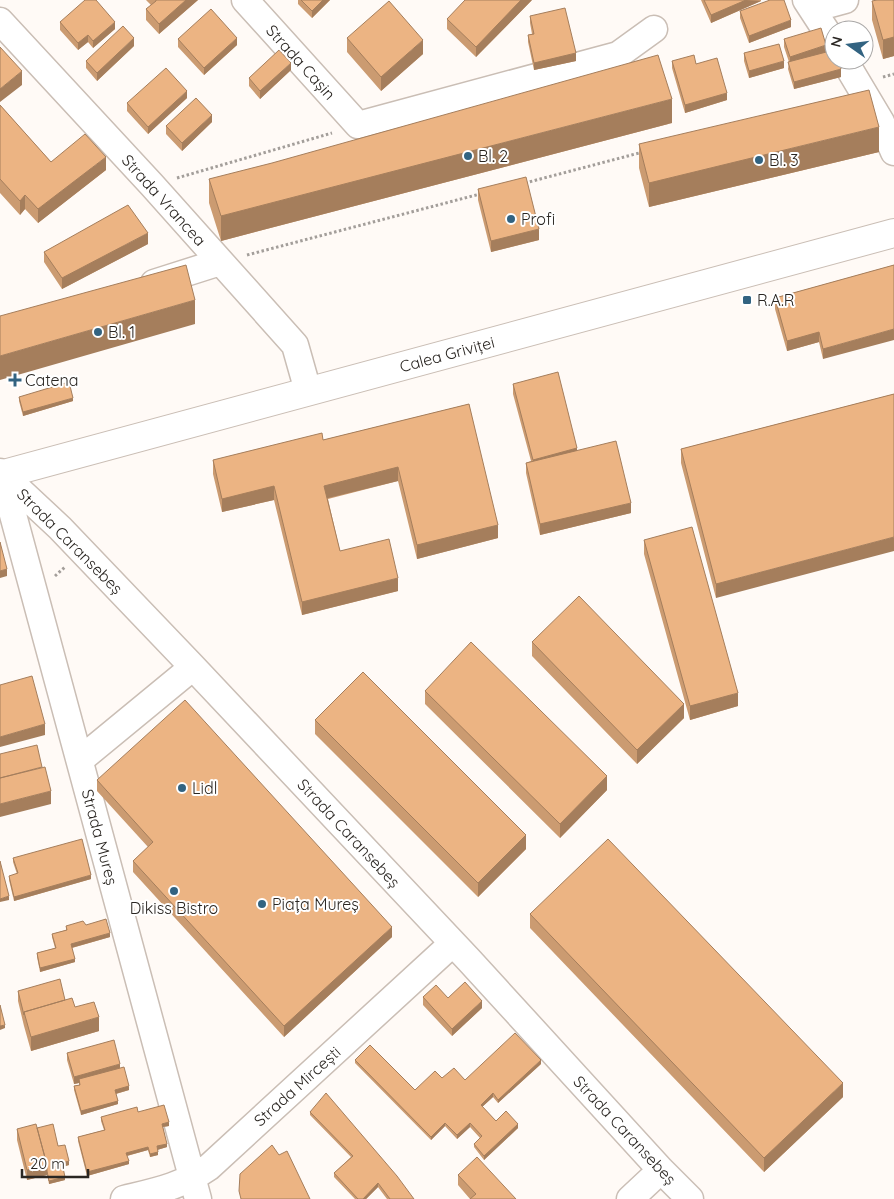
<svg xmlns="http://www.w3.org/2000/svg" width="894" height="1199" font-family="Quicksand,sans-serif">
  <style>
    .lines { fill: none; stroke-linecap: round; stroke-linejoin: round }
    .minor-casing { stroke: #cabeb5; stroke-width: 29 }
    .major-casing { stroke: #cabeb5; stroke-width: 30 }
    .path { stroke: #a39e9a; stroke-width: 3; stroke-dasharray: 2.5 2.5; stroke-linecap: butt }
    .minor { stroke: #fff; stroke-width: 26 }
    .major { stroke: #fff; stroke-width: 28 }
    .wall { fill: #cb9b71 }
    .shaded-wall { fill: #a57e5c }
    .building { fill: #ecb483; stroke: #a57e5c }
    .poi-dot { fill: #326381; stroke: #fff; stroke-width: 2 }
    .labels { text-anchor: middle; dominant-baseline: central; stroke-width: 4; stroke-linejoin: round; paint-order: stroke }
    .street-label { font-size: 16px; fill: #2a2622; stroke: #fff }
    .poi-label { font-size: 16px; fill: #2a2622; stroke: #fff; text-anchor: start }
  </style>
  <rect width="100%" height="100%" fill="#fffaf6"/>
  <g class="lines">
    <defs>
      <path id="minor" d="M245 0 358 125 618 55 654 29
        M806 0 834 43
        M812 9 845 0
        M0 21 152 185 295 345 308 391
        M844 60 881 122 894 152
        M154 283 220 262
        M0 472 60 528 193 667 469 960 661 1170 690 1199
        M2 474 198 1199
        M80 760 193 667
        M124 1199C157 1191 180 1187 209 1167L453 943
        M630 1199 661 1170"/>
      <path id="major" d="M0 475 894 233"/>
    </defs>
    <use href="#minor" class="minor-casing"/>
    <use href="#major" class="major-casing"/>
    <path class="path" d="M883 77 894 74
      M177 178 332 133
      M525 183 643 152
      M247 255 480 194
      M55 576 65 567"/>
    <use href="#minor" class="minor"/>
    <use href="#major" class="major"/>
  </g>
  <path class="wall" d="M146 0H198L159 34 146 20V9L151 5Z
    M298 0H330L312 18 298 4Z
    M532 0 476 57 447 29V19Z
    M701 0H761V1L711 23Z
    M894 0V56L883 59 872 20V1Z
    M740 11 791 27 749 43 740 18Z
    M530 16 576 61 534 70 528 42V35L532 34 530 23Z
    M60 22 115 29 93 48 88 42 78 50 60 30Z
    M347 38 423 54 381 91 347 52Z
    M178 39 237 45 204 75 178 47Z
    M784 39 826 52 841 77 794 89 788 69 789 62 784 47Z
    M134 46 97 81 86 68V61Z
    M744 53 784 68 749 78 744 61Z
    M672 61 696 64 727 100 685 113 672 68Z
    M291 70 260 99 249 86V78Z
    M187 98 148 134 127 111V103Z
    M0 105 51 162 106 170 38 223 25 209 20 215 0 193Z
    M212 122 182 151 166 134V126Z
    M672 123 221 241 209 203V179Z
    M639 144 879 152 649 207 639 168Z
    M478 189 539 240 491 252 478 200Z
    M148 244 62 289 44 262V252Z
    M894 265 823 359 819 342 787 351 775 309V298Z
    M513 384 577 450 631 513 540 535 526 473V463L531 461 513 394Z
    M894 394 716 598 681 463V449Z
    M19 397 73 401 23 416 19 401Z
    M469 404 498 538 417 559 398 481 328 499 340 551 398 591 302 615 274 500 222 512 213 474V460L323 440Z
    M644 540 738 706 690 720 644 554Z
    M532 642 684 718 637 764 532 656Z
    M425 691 607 790 560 838 425 704Z
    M315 720 526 849 478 897 315 734Z
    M97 780 392 937 284 1037 133 872V861L148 847 97 791Z
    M13 858 91 879 14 901 9 880V876L17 874 13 862Z
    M530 914 843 1097 764 1172 530 928Z
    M86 925 110 937 72 948 75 962 40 972 37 957V953L55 948 52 937V934L66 930V926Z
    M18 991 65 1000 75 1007 99 1031 31 1051 24 1026 18 1001Z
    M423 997 448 998 482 1008 452 1036 423 1005Z
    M67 1053 120 1068 129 1090 116 1094 118 1104 81 1115 74 1090V1086L79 1085V1083L74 1084 67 1060Z
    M355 1060 415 1090 442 1078 465 1080 541 1064 498 1103 493 1097 482 1107 496 1121 518 1128 484 1160 474 1147V1144L480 1138 470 1127 457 1139 445 1126 431 1140 355 1063Z
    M138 1112 169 1126 163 1127 167 1147 157 1150 158 1155 150 1157 148 1150 127 1156 129 1164 87 1176 78 1141V1137L104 1130 101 1121V1117Z
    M310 1112 414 1199H387L378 1187 366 1199H355L334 1177V1173L351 1157 310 1115Z
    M37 1128 58 1146 69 1165 62 1167 65 1180 49 1184 47 1174V1175L27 1180 17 1140V1129Z
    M458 1175 516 1199H470L458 1185Z"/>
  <path class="shaded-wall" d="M186 0H198L159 34V24Z
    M323 0H330L312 18V11Z
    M521 0H532L476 57V47Z
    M746 0 761 1 711 23V15Z
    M791 20V27L749 43V36Z
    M115 22V29L93 48V41Z
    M88 35V42L78 50V43Z
    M894 37V56L883 59V40Z
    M134 38V46L97 81V73Z
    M237 38V45L204 75V68Z
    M423 40V54L381 91V77Z
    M826 45V53L790 64V57Z
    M576 53V61L534 70V63Z
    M784 61V68L749 78V71Z
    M291 63V70L260 99V91Z
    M841 69V77L794 89V82Z
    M22 71V85L0 102V89Z
    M187 91V98L148 134V127Z
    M727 93V100L685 113V105Z
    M672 99V123L221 241V216Z
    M212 115V122L182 151V143Z
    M879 127V152L649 207V183Z
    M106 157V170L38 223V209Z
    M25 195V209L20 215V201Z
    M539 229V240L491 252V241Z
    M148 233V244L62 289V278Z
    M195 300V324L0 380V356Z
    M894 329V340L823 359V349Z
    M819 332V342L787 351V341Z
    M73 398V401L23 416V412Z
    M577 448V459L533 470V460Z
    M398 467V481L324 499V486Z
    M274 486V500L222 512V499Z
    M631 503V513L540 535V524Z
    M498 525V538L417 559V545Z
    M894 537V551L716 598V584Z
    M7 569V576L0 578V571Z
    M398 578V591L302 615V602Z
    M738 693V706L690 720V706Z
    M684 704V718L637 764V750Z
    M45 724V735L0 747V737Z
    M607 776V790L560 838V824Z
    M51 791V804L0 817V804Z
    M526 835V849L478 897V883Z
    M91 875V879L14 901V897Z
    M9 896V900L0 902V899Z
    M392 927V937L284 1037V1026Z
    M110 933V937L71 948V944Z
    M75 959V962L40 972V968Z
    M482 1001V1008L452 1036V1029Z
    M99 1017V1031L31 1051V1037Z
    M5 1025V1028L0 1030V1026Z
    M541 1060V1064L498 1103V1100Z
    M120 1064V1071L79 1079V1083L74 1084V1077Z
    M843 1083V1097L764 1172V1158Z
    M129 1086V1090L115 1094V1090Z
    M493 1093V1097L481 1108V1105Z
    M118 1101V1104L81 1115V1111Z
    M169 1122V1126L162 1127V1124Z
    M445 1123V1126L431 1140V1137Z
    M470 1123V1127L457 1139V1135Z
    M518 1124V1128L484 1160V1156Z
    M167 1144V1147L157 1150V1146Z
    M148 1147V1150L126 1156V1153Z
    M158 1152V1155L150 1157V1154Z
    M69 1161V1165L62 1167V1163Z
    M129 1161V1164L87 1176V1172Z
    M47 1165V1175L27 1180V1170Z
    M65 1177V1180L49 1184V1181Z
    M378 1183V1187L366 1199H363Z"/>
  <path class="building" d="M85 0H96L115 22 93 41 88 35 78 43 60 22Z
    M156 0H186L159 24 146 9 156 1Z
    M301 0H323L312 11Z
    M465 0H521L476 47 447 19Z
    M704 0H746L711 15Z
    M770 0H784L791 20 749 36 740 11Z
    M877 0H894V37L883 40 872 1Z
    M389 1 423 40 381 77 347 38Z
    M565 8 576 53 534 63 528 35 534 34 530 16Z
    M211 9 237 38 204 68 178 39Z
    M123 26 134 38 97 73 86 61Z
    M821 28 826 45 790 57 784 39Z
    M779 44 784 61 749 71 744 53Z
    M0 47 22 71 0 89Z
    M279 50 291 63 260 91 249 78Z
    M834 50V60H839L841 69 794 82 788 62Z
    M658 55 672 99 221 216 209 179 272 163Z
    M694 55 696 64 717 58 727 93 685 105 672 61Z
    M166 68 187 91 148 127 127 103Z
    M869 90 879 127 649 183 639 144Z
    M196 98 212 115 182 143 166 126Z
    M0 105 51 162 85 134 106 157 38 209 25 195 20 201 0 179Z
    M526 177 539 229 491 241 478 189Z
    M128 205 148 233 62 278 44 252Z
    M186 265 195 300 0 356V316Z
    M894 265V329L823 349 819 332 787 341 775 298Z
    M558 372 577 448 533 460 513 384Z
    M69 382 73 398 23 412 19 397Z
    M894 394V537L716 584 681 449Z
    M469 404 498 525 417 545 398 467 324 486 340 551 389 539 398 578 302 602 274 486 222 499 213 460 322 433 323 440Z
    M616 441 631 503 540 524 526 463Z
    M692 527 738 693 690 706 644 540Z
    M0 542 7 569 0 571Z
    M579 596 684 704 637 750 532 642Z
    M471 642 607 776 560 824 425 691Z
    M363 672 526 835 478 883 315 720Z
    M32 676 45 724 0 737V685Z
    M185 700 392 927 284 1026 133 861 153 842 97 780Z
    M37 745 42 767 0 778V754Z
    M45 767 51 791 0 804V778Z
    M82 839 91 875 14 897 9 876 18 873 13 858Z
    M608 839 843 1083 764 1158 530 914Z
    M0 861 9 896 0 899Z
    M106 919 110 933 71 944 75 959 40 968 37 953 56 948 52 934 67 930 66 926 83 921 86 925Z
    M60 979 65 1000 24 1012V1015L18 991Z
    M465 982 482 1001 452 1029 423 997 436 985 448 998Z
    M72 998 75 1007 94 1002 99 1017 31 1037 24 1012Z
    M0 1005 5 1025 0 1026Z
    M515 1033 541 1060 498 1100 493 1093 481 1105 496 1121 506 1111 518 1124 484 1156 474 1144 482 1136 470 1123 457 1135 445 1123 431 1137 355 1060 370 1045 415 1090 435 1071 442 1078 454 1068 465 1080Z
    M114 1040 120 1064 74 1077 67 1053Z
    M124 1067 129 1086 115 1090 118 1101 81 1111 74 1086 80 1085 79 1079Z
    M326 1093 397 1176 414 1199H390L378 1183 363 1199H358L334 1173 353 1156 310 1112Z
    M164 1105 169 1122 162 1124 167 1144 157 1146 158 1152 150 1154 148 1147 126 1153 129 1161 87 1172 78 1137 105 1130 101 1117 137 1107 138 1112Z
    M36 1124 47 1165 27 1170 17 1129Z
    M53 1124 58 1146 65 1145 69 1161 62 1163 65 1177 49 1181 47 1171V1165L37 1128Z
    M272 1145 279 1155 287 1151 310 1199H241L239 1191 240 1174Z
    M477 1157 516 1199H470L476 1194 458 1175Z"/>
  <g class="poi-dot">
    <circle cx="468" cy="156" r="5"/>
    <circle cx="759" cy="160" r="5"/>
    <circle cx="511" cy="219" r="5"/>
    <rect x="742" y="295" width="10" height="10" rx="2.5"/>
    <circle cx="98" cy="332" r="5"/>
    <path d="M12.5 372.5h5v5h5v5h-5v5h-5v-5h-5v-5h5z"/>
    <circle cx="182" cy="788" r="5"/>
    <circle cx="174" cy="891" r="5"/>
    <circle cx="262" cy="904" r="5"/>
  </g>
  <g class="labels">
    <g class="street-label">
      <text transform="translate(301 62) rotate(48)">Strada Cașin</text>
      <text transform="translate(164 200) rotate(48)">Strada Vrancea</text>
      <text transform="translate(447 354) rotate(-15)">Calea Griviței</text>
      <text transform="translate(70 541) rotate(45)">Strada Caransebeș</text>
      <text transform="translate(349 833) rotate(47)">Strada Caransebeș</text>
      <text transform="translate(100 837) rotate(75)">Strada Mureș</text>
      <text transform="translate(297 1086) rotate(-42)">Strada Mircești</text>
      <text transform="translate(625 1130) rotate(47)">Strada Caransebeș</text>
    </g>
    <g class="poi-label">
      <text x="478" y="156">Bl. 2</text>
      <text x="769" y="160">Bl. 3</text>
      <text x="521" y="219">Profi</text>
      <text x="757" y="300">R.A.R</text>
      <text x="108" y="332">Bl. 1</text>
      <text x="25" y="380">Catena</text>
      <text x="192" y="788">Lidl</text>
      <text x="272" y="904">Piața Mureș</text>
      <text x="174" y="908" text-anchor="middle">Dikiss Bistro</text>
    </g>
  </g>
  <g transform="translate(849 45) rotate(284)"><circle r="24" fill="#ffffff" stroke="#aaa8a7"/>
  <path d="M0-4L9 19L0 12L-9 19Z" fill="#326381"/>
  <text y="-8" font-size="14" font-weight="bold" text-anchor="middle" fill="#2a2622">N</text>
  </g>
  <path d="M22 1169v8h66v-8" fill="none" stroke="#2a2622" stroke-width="2.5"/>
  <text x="30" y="1169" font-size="15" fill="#2a2622" stroke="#ffffff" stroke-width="4" paint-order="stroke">20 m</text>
</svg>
